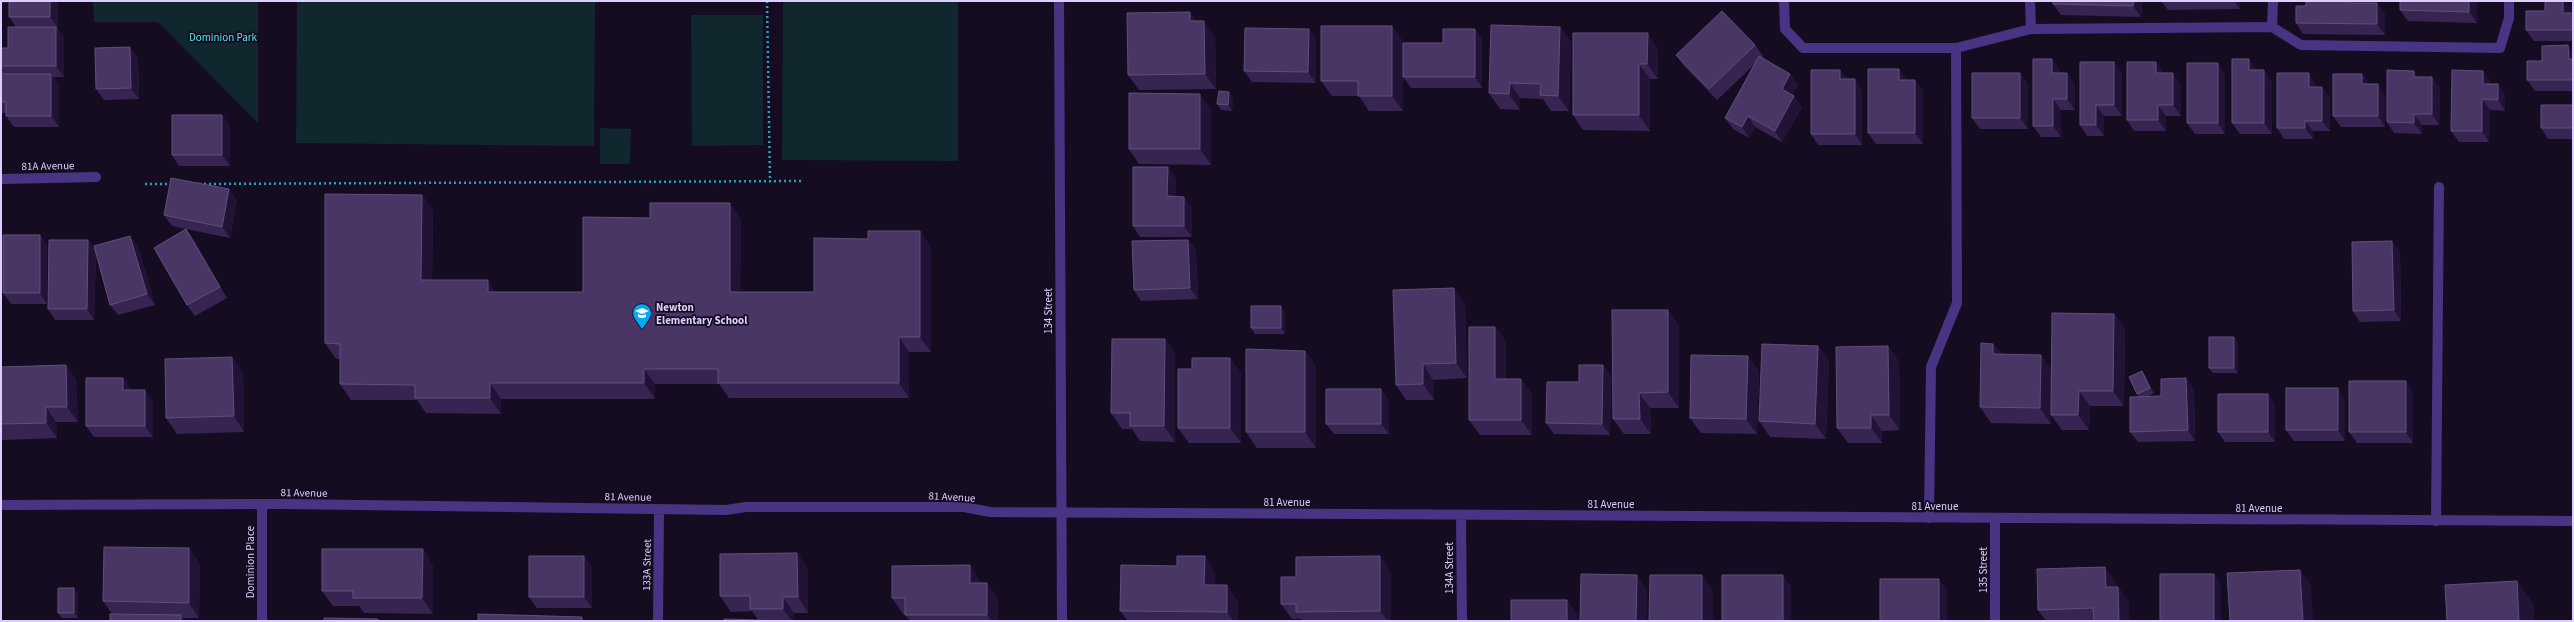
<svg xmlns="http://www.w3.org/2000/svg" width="2574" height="622" font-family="'Source Sans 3',sans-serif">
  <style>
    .green { fill: #0f272d }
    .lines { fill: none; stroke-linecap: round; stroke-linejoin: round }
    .path { stroke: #26a2ba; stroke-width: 2.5; stroke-dasharray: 2 3; stroke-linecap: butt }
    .service { stroke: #493484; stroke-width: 10 }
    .minor { stroke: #493484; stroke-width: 10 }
    .wall { fill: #372451 }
    .shaded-wall { fill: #221336 }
    .building { fill: #493664; stroke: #604e7c }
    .labels { text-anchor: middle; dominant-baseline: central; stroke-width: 3.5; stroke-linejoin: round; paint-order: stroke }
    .park-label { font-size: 11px; fill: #52e6e2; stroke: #150c22 }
    .street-label { font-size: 11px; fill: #decdff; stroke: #150c22 }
    .poi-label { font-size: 11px; font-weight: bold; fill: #decdff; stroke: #150c22; text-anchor: start }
  </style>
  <rect width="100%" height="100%" fill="#150c22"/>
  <path class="green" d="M93 1H258V123L158 22H94Z
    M297 1H595L594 146 296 143Z
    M783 1H958V161L782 160Z
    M691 15H763V145L692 146Z
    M600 128 631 129 630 164H600Z"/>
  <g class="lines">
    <path class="path" d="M767 1 770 181
      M145 184H172
      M199 184 804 181"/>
    <path class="service" d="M1784 1 1785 29 1803 48H1956L2031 29 2272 27 2301 45 2500 48 2509 18V1
      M2030 1 2031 29
      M2272 27 2273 1
      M1929 518 1931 367 1957 303 1956 48
      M2436 521 2439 187"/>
    <path class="minor" d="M1059 1 1062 621
      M1 179 96 177
      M1 505 284 504 726 510 746 507H964L990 512 2573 521
      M1461 516 1462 621
      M1995 518V621
      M262 621V504
      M658 621 659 510"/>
  </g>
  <path class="wall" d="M1 1H58V28H57L64 38V77H53L59 85V127H14L6 116V113H1V48H8L16 27 9 17V3H1Z
    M2142 1 2141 17 2061 15 2053 4Z
    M2161 1H2240V9L2168 10Z
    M2356 1V3H2377L2385 14V35L2303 34 2296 23 2306 6Z
    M2477 1V23L2408 21 2400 10Z
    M2571 8V13H2573V41H2534L2526 30 2545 11Z
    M1560 27 1571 42 1569 111H1551L1543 99 1520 98V110L1500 109 1489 93Z
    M1309 29 1316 40V83L1252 82 1244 71Z
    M1475 29 1482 40V88H1411L1403 77 1443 43Z
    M1215 36 1216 89 1139 90 1128 75Z
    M1403 41V111H1369L1359 96H1332L1321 81Z
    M1755 45 1763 56 1761 58 1790 74 1798 85 1792 94 1794 96 1802 107 1782 142 1755 127 1749 138 1733 129 1725 118 1755 64 1717 100 1684 66 1676 55Z
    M1658 49V79H1650V131L1583 130 1573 115Z
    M2573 52V91H2535L2527 80 2542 61Z
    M138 58 139 99 104 100 96 89Z
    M2052 59 2060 70V73L2075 84V110H2061V137H2041L2033 126Z
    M2114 62 2122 73V116H2104V136H2087L2080 125Z
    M2156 62 2164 73 2181 84V116H2166V131H2134L2127 120Z
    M1840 70 1847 79 1862 90V145H1818L1811 134Z
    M2225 74V134H2195L2187 123Z
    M2419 77 2440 88 2439 125H2422V134L2394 133 2387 122Z
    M1907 80 1923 91V144H1876L1868 133Z
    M2272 81V134H2240L2232 123Z
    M2491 82V84H2498L2505 95V111L2490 110 2489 142H2459L2451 131Z
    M2028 84V129H1980L1972 118Z
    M2316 84V87L2330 98V131H2313V139H2284L2277 128Z
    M2369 84 2385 95V127H2341L2333 116Z
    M1233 98 1232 111 1221 110 1217 104Z
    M2573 105V139H2548L2541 128Z
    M1211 109V165L1139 164 1129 149Z
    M222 115 230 126V166H179L172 155Z
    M1176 178 1175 196 1192 208V237H1140L1133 226Z
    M422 195 433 210 432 280 495 292H583L741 219 740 292H814L931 247V352H909V398H729L719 384H655V399H501V414L426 413 417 400H351L340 384V359H336L325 343Z
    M237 200 230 238 186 229 194 240 227 298 195 316 187 305 186 229 172 226 164 215Z
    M40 235 47 246V304H11L3 293Z
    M88 240 95 250 138 246 155 305 118 315 110 305 96 253 94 320H55L48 309Z
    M1188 240 1196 250 1198 299 1141 301 1134 290Z
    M2400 252 2401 321 2360 322 2353 311Z
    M1465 303 1467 378 1433 380 1434 400H1406L1396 385Z
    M1668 310 1679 326V408H1650L1651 434H1624L1613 419Z
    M1285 312V334H1255L1251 328Z
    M2114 314 2125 329 2124 406H2090L2089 430H2062L2051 415V424L1991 423 1980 407 1993 344 2001 354 2052 369Z
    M1495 327 1506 342V379H1521L1532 395V435H1480L1469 420Z
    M1165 339 1175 354V442L1140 441 1132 429H1122L1111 413Z
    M2238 343V373H2213L2209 368Z
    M1818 346 1829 361 1826 439 1770 437 1759 421Z
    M1888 346 1899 362 1900 430 1882 431V443H1848L1837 428Z
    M1305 351 1316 366V448H1257L1246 432Z
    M1748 356 1759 372 1757 434 1701 433 1690 418Z
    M232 357 243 373 244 432 177 434 166 418Z
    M1230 358 1241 373V443H1189L1178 428 1192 369Z
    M66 365 76 380 78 422H56L57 438 2 440 1 439V367Z
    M1603 365 1611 376 1610 435 1554 434 1546 423 1579 382Z
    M2142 371 2146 377 2154 393 2147 397 2161 396 2194 389 2195 441 2138 442 2130 432 2139 397 2137 394Z
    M123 378 131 389V390L153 401V437H94L86 426Z
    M1381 389 1389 400V434H1334L1326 424Z
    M2413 392V443H2357L2349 432Z
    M2268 394 2275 405V442H2225L2218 432Z
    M2345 399V441H2294L2286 430Z
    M797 553 808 569V613H794V621H724L758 620 752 611 731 612 720 596Z
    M584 556 592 567V608H537L529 597Z
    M200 563 199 618H183L185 621H110L112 614 103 601Z
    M433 565V614L364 613 359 606H333L322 591Z
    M1215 572V585L1238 601V621H1128L1120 611Z
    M1391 572V621H1303L1301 619H1292L1281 604 1296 577Z
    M980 581V583L998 598V621H910L905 615V614H903L892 598Z
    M2116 582V587H2118L2129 602V621H2046L2038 610Z
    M78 594V618H62L58 613Z"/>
  <path class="shaded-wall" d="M50 1H58V28L50 17Z
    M2134 1H2142L2141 17 2133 6Z
    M2234 1H2240V9Z
    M2348 1H2356V14L2348 3Z
    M2469 1H2477V23L2469 12Z
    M2563 1H2566L2571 8V24L2563 13Z
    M2377 3 2385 14V35L2377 24Z
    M1190 12 1201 27 1190 21Z
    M1204 21 1215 36 1216 89 1205 74Z
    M1392 26 1403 41V111L1392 96Z
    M56 27 64 38V77L56 66Z
    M1560 27 1571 42 1569 111 1558 96Z
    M1309 29 1316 40V83L1308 72Z
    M1475 29 1482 40V88L1475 77Z
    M1648 33 1658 49V79L1647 64Z
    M2568 45 2573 52V66L2569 59Z
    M130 47 138 58 139 99 131 88Z
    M2052 59 2060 70V84L2052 73Z
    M2249 59 2257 70H2249Z
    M2114 62 2122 73V116L2114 105Z
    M2156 62 2164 73V84L2156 73Z
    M2218 63 2225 74V134L2218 123Z
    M1639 64 1650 79V131L1639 115Z
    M1899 69 1907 80V91L1899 80Z
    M1840 70 1848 81 1840 79Z
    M2264 70 2272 81V134L2264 123Z
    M2414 71 2422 82 2414 77Z
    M2483 71 2491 82V95L2483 84Z
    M2020 73 2028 84V129L2020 118Z
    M2067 73 2075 84V110L2067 99Z
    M2173 73 2181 84V116L2173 105Z
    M2309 73 2316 84V98L2309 87Z
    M51 74 59 85V127L51 116Z
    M1790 74 1798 85 1789 100 1782 89Z
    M2362 74 2370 85 2362 84Z
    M2432 77 2440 88 2439 125 2432 114Z
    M1855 79 1862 90V145L1855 134Z
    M1915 80 1923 91V144L1915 133Z
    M1510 83 1520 98V110L1509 94Z
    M2378 84 2385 95V127L2378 116Z
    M2498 84 2505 95V111L2498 100Z
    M2322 87 2330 98V131L2322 121Z
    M1229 92 1233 98 1232 111 1228 105Z
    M1200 94 1211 109V165L1200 149Z
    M1794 96 1802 107 1782 142 1775 131Z
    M2053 99 2061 110V137L2053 126Z
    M2482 99 2490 110 2489 142 2482 131Z
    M2096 105 2104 116V136L2096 125Z
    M2158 105 2166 116V131L2158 120Z
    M2414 114 2422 125V134L2414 123Z
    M222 115 230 126V166L222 155Z
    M1748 116 1755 127 1749 138 1742 127Z
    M2305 121 2313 131V139L2305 128Z
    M1168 167 1176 178 1175 207 1167 196Z
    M229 189 237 200 230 238 222 227Z
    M422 195 433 210 432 295 421 280Z
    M1184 197 1192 208V237L1184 226Z
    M730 203 741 219 740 307 730 292Z
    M186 229 194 240 227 298 220 287Z
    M920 231 931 247V352L920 337Z
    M40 235 47 246V304L40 293Z
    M130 236 138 246 155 305 147 294Z
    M88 240 96 251 94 320 87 309Z
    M1188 240 1196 250 1198 299 1190 288Z
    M2392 241 2400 252 2401 321 2394 310Z
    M488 280 498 296 488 292Z
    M1454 288 1465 303 1467 378 1456 363Z
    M1281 306 1285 312V334L1281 328Z
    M1668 310 1679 326V408L1668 392Z
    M2114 314 2125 329 2124 406 2113 391Z
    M1495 327 1506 342V395L1495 379Z
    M899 337 909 352V398L899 383Z
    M2234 337 2238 343V373L2234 368Z
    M1165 339 1175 354V442L1164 426Z
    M1993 344 2004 359 1993 354Z
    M1818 346 1829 361 1826 439 1815 424Z
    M1888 346 1899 362 1900 430 1889 415Z
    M1305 351 1316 366V448L1305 432Z
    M2041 355 2052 370 2051 424 2040 408Z
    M1748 356 1759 372 1757 434 1746 419Z
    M232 357 243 373 244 432 234 416Z
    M1230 358 1241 373V443L1230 428Z
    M1423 364 1433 380 1434 400 1423 384Z
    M66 365 76 380 78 422 67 407Z
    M1603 365 1611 376 1610 435 1602 424Z
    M644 369 655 384V399L644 383Z
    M2142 371 2146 377 2154 393 2150 388Z
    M123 378 131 389V401L123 390Z
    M2186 378 2194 389 2195 441 2188 430Z
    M1521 379 1532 395V435L1521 420Z
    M2406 381 2413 392V443L2406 432Z
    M490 383 501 399V414L490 398Z
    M2338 388 2345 399V441L2338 430Z
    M1381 389 1389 400V434L1381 424Z
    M145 390 153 401V437L145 426Z
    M2079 391 2090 406 2089 430 2078 415Z
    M1639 393 1650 408 1651 434 1640 419Z
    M2268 394 2275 405V442L2268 432Z
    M46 407 56 422 57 438 46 423Z
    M1871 415 1882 431V443L1871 428Z
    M189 548 200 563 199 618 189 603Z
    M423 549 433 565V614L422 598Z
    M797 553 808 569V613L798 597Z
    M584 556 592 567V608L584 597Z
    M1205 556 1215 572V601L1204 585Z
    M1380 556 1391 572V621H1388L1380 611Z
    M970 565 980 581V598L970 583Z
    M2105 567 2116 582V602L2106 587Z
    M2300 570 2311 585 2313 621H2303Z
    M2214 574 2221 585V621H2214Z
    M1637 575 1647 590V621H1636Z
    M1702 575 1713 591V621H1702Z
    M1783 575 1791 586V621H1783Z
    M1939 579 1947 590V621H1939Z
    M2517 581 2534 605V621H2519Z
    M987 583 998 598V621H991L987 615Z
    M1227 585 1238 601V621H1233L1227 612Z
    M2118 587 2129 602V621H2119Z
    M74 588 78 594V618L74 613Z
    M783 597 794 613V621H792L783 609Z
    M1567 600 1578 615V621H1567Z
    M181 615 185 621H181Z"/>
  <path class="building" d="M9 1H50V17H9Z
    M2053 1H2134L2133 6 2053 4Z
    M2306 1H2348V3H2377V24L2296 23V6H2306Z
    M2400 1H2469V12L2400 10Z
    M2545 1H2563V13H2573V30H2526V11H2545Z
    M1722 11 1755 45 1709 89 1676 55Z
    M1190 12V21H1204L1205 74 1128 75 1127 13Z
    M1491 25 1560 27 1558 96 1540 95 1541 84 1510 83 1509 94 1489 93Z
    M1321 26H1392V96H1358V81H1321Z
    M8 27H56V66H1V48H8Z
    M1245 28 1309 29 1308 72 1244 71Z
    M1443 29H1475V77H1403V43H1443Z
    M1573 33H1648L1647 64H1639V115H1573Z
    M2568 45 2569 59H2573V80H2527V61H2542V46Z
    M130 47 131 88 96 89 95 48Z
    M1759 56 1790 74 1782 89 1794 96 1775 131 1748 116 1742 127 1725 118Z
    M2033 59H2052V73H2067V99H2053V126H2033Z
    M2232 59H2249V70H2264V123H2232Z
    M2080 62H2114V105H2096V125H2080Z
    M2127 62H2156V73H2173V105H2158V120H2127Z
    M2187 63H2218V123H2187Z
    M1868 69H1899V80H1915V133H1868Z
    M1811 70H1840V79H1855V134H1811Z
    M2387 70 2414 71V77H2432V114H2414V123L2387 122Z
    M2452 70 2483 71V84H2498V100L2482 99V131H2451Z
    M1972 73H2020V118H1972Z
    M2277 73H2309V87H2322V121H2305V128H2277Z
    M1 74H51V116H6V102H1Z
    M2333 74H2362V84H2378V116H2333Z
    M1219 91 1229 92 1228 105 1217 104Z
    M1129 93 1200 94V149H1129Z
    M2541 105H2573V128H2541Z
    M172 115H222V155H172Z
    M1133 167H1168L1167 196 1184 197V226H1133Z
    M171 178 229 189 222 227 164 215Z
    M325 194 422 195 421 280H488V292H583V217L650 218V203H730V292H814V238L868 239V231H920V337H899V383H718V369H644V383H490V398H415V385L340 384V344L325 343Z
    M186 229 220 287 187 305 154 248Z
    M3 235H40V293H3Z
    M130 236 147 294 110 305 94 246Z
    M49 240H88L87 309H48Z
    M1188 240 1190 288 1134 290 1132 241Z
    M2392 241 2394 310 2353 311 2352 242Z
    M1454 288 1456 363 1423 364V384L1396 385 1393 290Z
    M1251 306H1281V328H1251Z
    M1612 310H1668V392L1639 393 1640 419H1613Z
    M2052 313 2114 314 2113 391H2079L2078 415H2051Z
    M1469 327H1495V379H1521V420H1469Z
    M2209 337H2234V368H2209Z
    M1112 339H1165L1164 426H1130V413H1111Z
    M1981 343 1993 344V354L2041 355 2040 408 1980 407Z
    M1762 344 1818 346 1815 424 1759 421Z
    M1888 346 1889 415H1871V428H1837L1836 347Z
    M1246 349 1305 351V432H1246Z
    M1691 355 1748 356 1746 419 1690 418Z
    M232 357 234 416 166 418 165 359Z
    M1192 358H1230V428H1178V369H1192Z
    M66 365 67 407H46V423L1 424V367Z
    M1579 365H1603L1602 424 1546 423 1547 382H1579Z
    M2142 371 2150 388 2137 394 2129 377Z
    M86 378H123V390H145V426H86Z
    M2186 378 2188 430 2130 432V397L2161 396V379Z
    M2349 381H2406V432H2349Z
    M2286 388H2338V430H2286Z
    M1326 389H1381V424H1326Z
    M2218 394H2268V432H2218Z
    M104 547 189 548V603L103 601Z
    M322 549H423L422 598H353V591H322Z
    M797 553 798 597H783V609H750V596H720V554Z
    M529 556H584V597H529Z
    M1177 556H1205L1204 585H1227V612L1120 611 1121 565 1177 566Z
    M1380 556V611L1296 612V604H1281V577H1296V557Z
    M970 565V583H987V615H905V598H892V566Z
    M2105 567 2106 587H2118L2119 621H2094L2093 608 2038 610 2037 569Z
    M2300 570 2303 621H2230L2227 573Z
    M1581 574 1637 575 1636 621H1580Z
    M2160 574H2214V621H2160Z
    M1650 575H1702V621H1649Z
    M1722 575H1783V621H1722Z
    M1880 579H1939V621H1880Z
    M2517 581 2519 621H2447L2445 585Z
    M58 588H74V613H58Z
    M1511 600H1567V621H1511Z
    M110 614 181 615V621H110Z
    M478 614 582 617V621H478Z
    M324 618 378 619V621H324Z
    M724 619 785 621H724Z"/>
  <defs>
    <symbol id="school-pin" viewBox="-11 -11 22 30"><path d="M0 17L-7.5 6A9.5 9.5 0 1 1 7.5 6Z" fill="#00a8f8" stroke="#150c22"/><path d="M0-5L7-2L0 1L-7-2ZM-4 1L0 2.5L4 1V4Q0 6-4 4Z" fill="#fff"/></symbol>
  </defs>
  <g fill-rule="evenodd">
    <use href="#school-pin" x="631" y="302" width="22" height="30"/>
  </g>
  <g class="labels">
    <g class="park-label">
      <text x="223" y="37">Dominion Park</text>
    </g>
    <g class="street-label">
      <text transform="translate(48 166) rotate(-1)">81A Avenue</text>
      <text transform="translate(1048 311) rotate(-90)">134 Street</text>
      <text transform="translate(304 493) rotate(1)">81 Avenue</text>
      <text transform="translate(628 497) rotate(1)">81 Avenue</text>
      <text transform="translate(952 497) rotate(3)">81 Avenue</text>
      <text x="1287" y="502">81 Avenue</text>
      <text x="1611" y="504">81 Avenue</text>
      <text x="1935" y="506">81 Avenue</text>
      <text x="2259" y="508">81 Avenue</text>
      <text transform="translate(250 562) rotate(-90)">Dominion Place</text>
      <text transform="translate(647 565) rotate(-89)">133A Street</text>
      <text transform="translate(1449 568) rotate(-90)">134A Street</text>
      <text transform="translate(1983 570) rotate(-90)">135 Street</text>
    </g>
    <g class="poi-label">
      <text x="656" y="307">Newton<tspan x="656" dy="13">Elementary School</tspan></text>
    </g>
  </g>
  <rect width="2574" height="622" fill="none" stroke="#decdff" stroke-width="4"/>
</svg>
